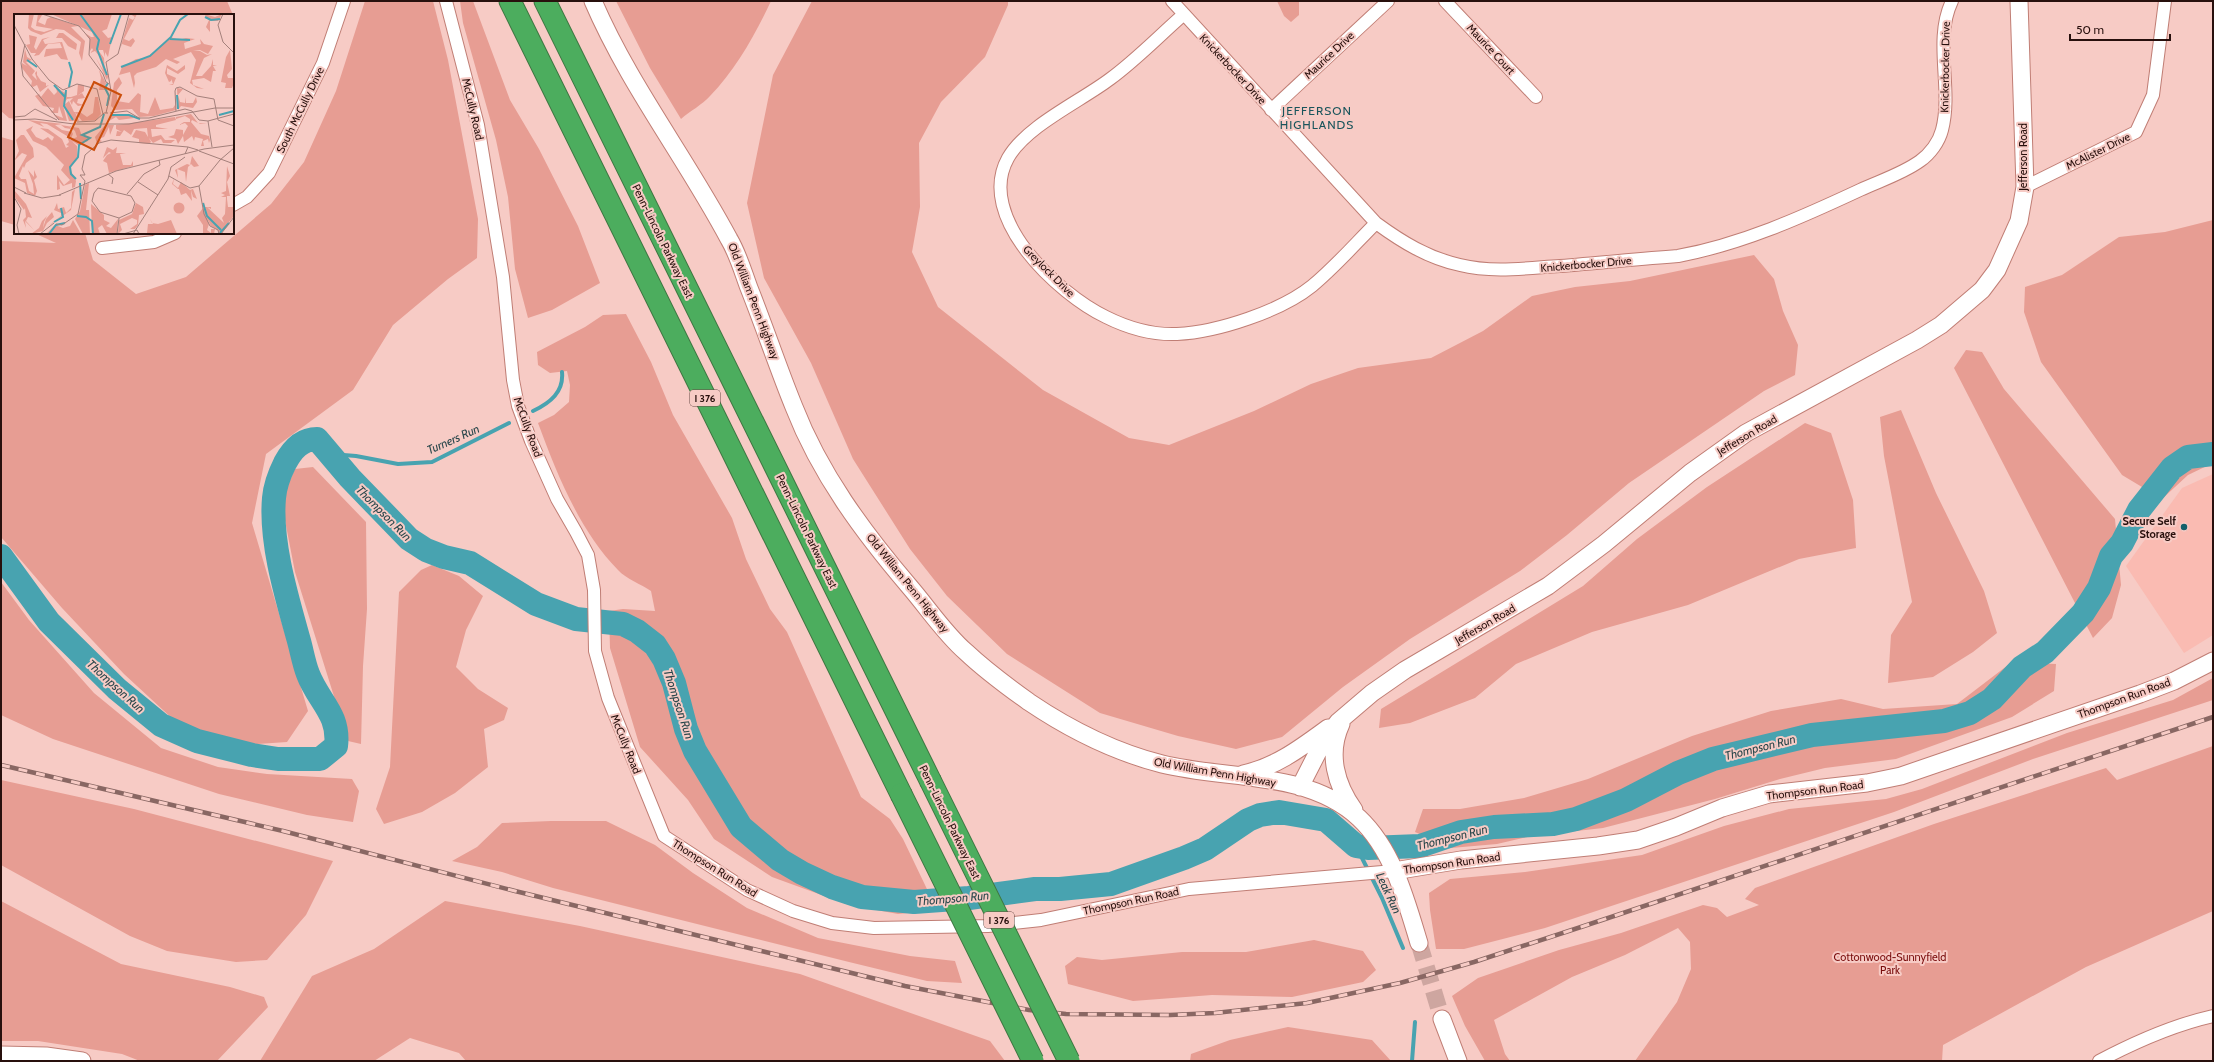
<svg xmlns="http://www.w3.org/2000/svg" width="2214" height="1062" font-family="Cabin,sans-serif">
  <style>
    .built { fill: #fabbb2 }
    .green { fill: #e79d93 }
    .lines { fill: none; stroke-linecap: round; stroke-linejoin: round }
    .stream { stroke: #48a3b0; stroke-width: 4 }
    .river { stroke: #48a3b0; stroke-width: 24 }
    .secondary-tunnel { stroke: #cea6a0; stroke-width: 17; stroke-dasharray: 17 8; stroke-linecap: butt }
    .street-casing { stroke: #c07e75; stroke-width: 14 }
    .secondary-casing { stroke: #c07e75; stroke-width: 19 }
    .highway-casing { stroke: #3f7642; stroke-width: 23 }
    .street { stroke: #fff; stroke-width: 12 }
    .secondary { stroke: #fff; stroke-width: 17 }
    .highway { stroke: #4cad5e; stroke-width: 21 }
    .rail-casing { stroke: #896763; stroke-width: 4.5 }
    .rail { stroke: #f7cbc5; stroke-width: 3; stroke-dasharray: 9; stroke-linecap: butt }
    .highway-bridge-casing { stroke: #3f7642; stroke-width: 23; stroke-linecap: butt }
    .highway-bridge { stroke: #4cad5e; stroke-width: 21 }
    .poi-dot { fill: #12606a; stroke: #f7cbc5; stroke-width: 1.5 }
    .labels { text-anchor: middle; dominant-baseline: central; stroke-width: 4; stroke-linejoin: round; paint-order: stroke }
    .shield { fill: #f7cbc5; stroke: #664844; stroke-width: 1 }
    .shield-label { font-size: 10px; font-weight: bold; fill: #28100d }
    .street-label { font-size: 11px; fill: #28100d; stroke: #f7cbc5 }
    .poi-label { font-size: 11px; font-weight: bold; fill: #28100d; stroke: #f7cbc5; text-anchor: end }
    .park-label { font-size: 11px; fill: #790c0c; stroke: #f7cbc5 }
    .neighbourhood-label { font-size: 12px; letter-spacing: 1px; fill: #19545b; stroke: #f7cbc5 }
    .water-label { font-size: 12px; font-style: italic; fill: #2a474b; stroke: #f7cbc5 }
    .inset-river { fill: none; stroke: #48a3b0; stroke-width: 2 }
    .inset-road { fill: none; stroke: #a4807b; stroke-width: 1 }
    .view { fill: #cb4e0c; fill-opacity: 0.15; stroke: #cb4e0c; stroke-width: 2 }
    .inset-edge { fill: none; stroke: #28100d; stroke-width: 2 }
  </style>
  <rect width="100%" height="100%" fill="#f7cbc5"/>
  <path class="built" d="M2213 474V635L2184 653 2126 566 2182 488Z"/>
  <path class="green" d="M1 1H227L233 15H15V119L9 118 1 111Z
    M365 1H433L448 60 478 219 477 258 448 279 393 325 353 390 266 454 252 523 308 711 287 742 242 745 176 722 124 674 62 608 1 537V241L56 243 34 233H85L93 260 136 294 186 277 271 204 304 162 336 91Z
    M460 1H473L510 100 539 149 578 226 600 283 552 310 528 318 515 269 508 197 496 140 463 23Z
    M616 1H771C755 35 736 69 710 96 702 105 690 111 681 119L650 68Z
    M812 1H1008V5L985 57 941 102 919 143 920 207 912 252 938 307 1043 390 1129 438 1169 445 1254 411 1311 384 1358 368 1431 358 1483 331 1532 296 1575 287 1630 281 1754 255 1774 279 1783 311 1798 345 1795 375 1764 391 1629 483 1567 535 1520 571 1410 639 1343 687 1282 737 1236 749 1178 736 1100 713 1007 654 947 596 910 549 853 459 811 363 764 278 747 203 773 75Z
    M1277 1H1299V15L1291 22 1284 16Z
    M1 137 15 141V225L1 221Z
    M2213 220V463L2188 475 2162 499 2122 475 2041 362 2024 312 2025 287 2062 275 2119 237 2165 232Z
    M626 314 651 362 673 415 732 518 746 559 770 609 787 632 861 797 890 819 903 839 937 910 898 914 849 905 772 877 714 839 688 800 640 747 610 648 609 611 623 609 655 611 651 591C641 584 626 579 618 570 579 530 557 474 538 423L554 415 569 402 570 385 567 371 550 373 538 365 537 352 585 327 603 315Z
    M1966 350 1982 352 2004 389 2115 519 2121 585 2112 618 2093 638 1954 368Z
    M1901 410 1936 493 1984 591 1997 633 1973 652 1933 677 1888 683 1891 635 1912 602 1884 456 1880 417Z
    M1805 423 1831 433 1853 500 1856 548 1799 559 1688 605 1592 632 1516 664 1475 698 1410 723 1379 728 1381 709 1583 586 1637 539 1707 487Z
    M313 467 366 522 367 609 363 666 361 744 348 741 295 572 281 500 295 469Z
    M432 565 459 576 483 596 466 630 456 667 478 689 508 708 504 720 484 729 488 767 455 793 422 812 384 824 376 809 390 767 399 592 421 570Z
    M1 582 29 620 94 693 161 748 218 767 267 774 352 779 359 791 353 822 307 815 219 794 53 739 1 715Z
    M2012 662 2056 664 2054 691 2012 717 1896 759 1825 768 1780 779 1715 799 1603 828 1532 836 1497 844 1451 848 1415 832 1423 809H1460L1524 798 1588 779 1692 736 1771 711 1841 699 1883 709 1957 704Z
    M2213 678V700L2033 759 1894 812 1545 928 1464 949H1436L1430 910 1429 893 1450 879 1525 872 1642 855 1724 826 1789 809 1886 799 1922 789 2067 733 2173 700Z
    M2213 746V911L2086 967 1943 1045 1942 1061H1635L1677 1002 1691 969 1690 942 1678 928 1625 955 1572 977 1494 1020 1505 1054 1510 1061H1485L1465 1026 1452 996 1478 978 1559 950 1621 933 1703 905 1717 908 1727 917 1759 905 1745 899 1755 888 1934 824 2106 768 2117 780Z
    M1 780 134 809 333 861 306 915 267 960 236 962 167 951 130 936 1 865Z
    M551 821H606L655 845 693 873 747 908 818 938 910 956 955 961 962 983 927 981 849 962 553 888 502 872 452 861 477 847 502 823Z
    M1 901 121 964 230 987 264 997 268 1007 217 1061H140L122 1054 38 1041H1Z
    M445 901 580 926 800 974 990 1041 1005 1061H466L459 1053 410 1038 374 1061H260L312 976 374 949Z
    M1314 940 1363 951 1376 970 1363 982 1292 997 1212 995 1133 1001 1068 984 1065 966 1077 957 1102 960 1182 952H1246Z
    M1288 1027 1372 1040 1391 1061H1190L1191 1054 1230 1040Z"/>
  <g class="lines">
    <path class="stream" d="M533 411C550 403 564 392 562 372
      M331 454 356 456 398 464 432 462 509 423
      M1356 846 1382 898 1403 948
      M1412 1061 1415 1022"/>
    <path class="river" d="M1 556 49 622 117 689 161 725 197 741 252 755 278 759H320L336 746C340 714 318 701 308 674 304 664 302 652 299 641 287 598 270 543 274 498 275 486 280 473 285 463 292 450 301 439 317 439L350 478 409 539 426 550 444 557 470 563 536 604 576 619 623 624 637 631 655 645 664 659 674 683 686 729 695 751 741 827 780 860 802 873 832 887 862 897 914 902 969 898 1035 889H1060L1111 884 1184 858 1205 849 1248 820 1260 815 1279 812 1326 820 1356 846 1368 848 1420 846 1461 832 1494 827 1553 824 1576 819 1626 800 1678 773 1713 759 1812 735 1944 721 1970 713 1992 699 2022 667 2045 652 2083 613 2099 588 2111 556 2122 543 2139 510 2172 468 2188 457 2213 454"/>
    <path class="secondary-tunnel" d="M1419 943 1442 1019"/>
    <defs>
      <path id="street" d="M446 1 478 125 503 277 513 380 518 406 531 441 557 499 576 532 588 555 594 590 595 651 608 698 664 836 747 890 793 911 832 923 874 928 988 926 1041 920 1189 889 1394 871
        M1172 1 1376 223C1402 242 1428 258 1460 265 1492 273 1527 268 1560 266 1599 263 1638 259 1678 256 1742 244 1800 218 1860 190 1879 181 1902 174 1920 161 1930 154 1939 142 1942 130 1953 88 1933 41 1952 1
        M1445 1 1536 97
        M1183 15C1159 36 1136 60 1110 79 1081 101 1026 126 1008 158 975 217 1058 294 1106 317 1128 328 1152 335 1177 334 1218 332 1281 311 1312 286 1335 267 1355 244 1376 223
        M1271 110 1388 1
        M2025 187 2136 132 2153 95 2165 1
        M233 205 247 197 269 173 323 63 344 1
        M102 248 154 242 175 233
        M2099 1061C2135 1042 2173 1025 2213 1016"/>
      <path id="secondary" d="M593 1C629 85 686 158 729 239 738 254 743 272 749 288 765 328 778 368 794 407 820 474 863 532 909 586 928 608 945 634 966 652 985 670 1008 687 1029 702 1069 729 1115 752 1162 764 1226 780 1307 770 1359 818 1393 850 1406 900 1419 943
        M1341 724C1327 754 1336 785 1354 810
        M1243 774C1276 767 1302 747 1328 728
        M1300 787 1325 738 1338 722 1372 693 1405 670 1548 586 1604 544 1690 473 1746 433 1917 340 1941 325 1982 290 1997 270 2019 221 2025 187 2019 1
        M1394 871 1461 860 1598 846 1638 840 1676 827 1722 808 1769 794 1867 783 1901 776 2140 694 2174 681 2213 661
        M1442 1019 1458 1061
        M1 1055 46 1056 82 1061"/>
      <path id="highway" d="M510 1 901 794
        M545 1 930 780"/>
    </defs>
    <use href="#street" class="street-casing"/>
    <use href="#secondary" class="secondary-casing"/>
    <use href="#highway" class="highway-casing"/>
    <use href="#street" class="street"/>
    <use href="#secondary" class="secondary"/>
    <use href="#highway" class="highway"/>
    <defs>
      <path id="rail" d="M1 765 283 831 515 891 905 986 1029 1010 1066 1014 1170 1015 1215 1013 1307 1003 1400 983 1474 962 1584 926 2213 717"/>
    </defs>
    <use href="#rail" class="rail-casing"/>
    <use href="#rail" class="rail"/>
    <defs>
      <path id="highway-bridge" d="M930 780 1069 1061
        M901 794 1033 1061"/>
    </defs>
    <use href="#highway-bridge" class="highway-bridge-casing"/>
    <use href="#highway-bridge" class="highway-bridge"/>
  </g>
  <circle class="poi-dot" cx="2184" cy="527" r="4"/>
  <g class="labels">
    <g class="shield">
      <rect x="690" y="390" width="30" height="16" rx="3"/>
      <rect x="984" y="912" width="30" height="16" rx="3"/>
    </g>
    <g class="shield-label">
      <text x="705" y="398">I 376</text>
      <text x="999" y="920">I 376</text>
    </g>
    <g class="street-label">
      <text transform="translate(1491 49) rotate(47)">Maurice Court</text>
      <text transform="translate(1329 55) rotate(-43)">Maurice Drive</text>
      <text transform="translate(1945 67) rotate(-89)">Knickerbocker Drive</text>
      <text transform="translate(1233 69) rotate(47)">Knickerbocker Drive</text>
      <text transform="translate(473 109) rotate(77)">McCully Road</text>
      <text transform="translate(300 110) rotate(-64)">South McCully Drive</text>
      <text transform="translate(2098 151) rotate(-26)">McAlister Drive</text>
      <text transform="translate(2023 157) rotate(-90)">Jefferson Road</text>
      <text transform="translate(663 241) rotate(64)">Penn-Lincoln Parkway East</text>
      <text transform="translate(1586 264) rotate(-5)">Knickerbocker Drive</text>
      <text transform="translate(1049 271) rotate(45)">Greylock Drive</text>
      <text transform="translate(754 301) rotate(69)">Old William Penn Highway</text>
      <text transform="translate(528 427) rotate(70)">McCully Road</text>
      <text transform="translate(1747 435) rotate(-31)">Jefferson Road</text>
      <text transform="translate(807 531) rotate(64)">Penn-Lincoln Parkway East</text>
      <text transform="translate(908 583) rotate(51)">Old William Penn Highway</text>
      <text transform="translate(1485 624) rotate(-30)">Jefferson Road</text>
      <text transform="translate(2124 698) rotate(-20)">Thompson Run Road</text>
      <text transform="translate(626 744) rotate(68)">McCully Road</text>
      <text transform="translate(1215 772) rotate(10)">Old William Penn Highway</text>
      <text transform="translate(1815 790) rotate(-7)">Thompson Run Road</text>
      <text transform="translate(950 822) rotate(64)">Penn-Lincoln Parkway East</text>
      <text transform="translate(1452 863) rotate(-8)">Thompson Run Road</text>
      <text transform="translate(715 868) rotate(32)">Thompson Run Road</text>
      <text transform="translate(1131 901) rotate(-12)">Thompson Run Road</text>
    </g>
    <g class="poi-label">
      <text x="2176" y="521">Secure Self<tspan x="2176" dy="13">Storage</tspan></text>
    </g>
    <g class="park-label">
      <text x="1890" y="957">Cottonwood-Sunnyfield<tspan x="1890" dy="13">Park</tspan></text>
    </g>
    <g class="neighbourhood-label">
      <text x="1317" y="110">JEFFERSON<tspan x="1317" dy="14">HIGHLANDS</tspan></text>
    </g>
    <g class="water-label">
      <text transform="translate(453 439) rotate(-24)">Turners Run</text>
      <text transform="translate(384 513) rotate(45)">Thompson Run</text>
      <text transform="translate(116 686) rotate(42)">Thompson Run</text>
      <text transform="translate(679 704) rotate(72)">Thompson Run</text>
      <text transform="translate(1760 747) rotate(-14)">Thompson Run</text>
      <text transform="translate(1452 837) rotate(-14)">Thompson Run</text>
      <text transform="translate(1389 893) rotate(65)">Leak Run</text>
      <text transform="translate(953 898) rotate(-5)">Thompson Run</text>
    </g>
  </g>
  <g transform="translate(14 14)">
    <rect width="220" height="220" fill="#f7cbc5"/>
    <path d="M15 0H20L17 13 21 16 30 18 39 15 22 12 24 0 28 1 24 8 31 11 33 5 37 3 64 12 57 13 71 27 68 47 65 39 67 28 50 16 42 15 27 21 17 17 14 14ZM37 0H98L93 15 88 17 94 24 98 23 94 43 91 38V43L89 36H84L90 44 91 59 95 60 93 66 82 44 89 56 86 43 81 37 76 39 79 36 78 34 76 37V26L71 19 77 23H80L78 18ZM116 0H123L110 25 115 27 119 24 121 27 117 33 108 30 106 35 115 4 119 6 121 3ZM190 0 201 3 208 0 204 7H196V18L192 13 195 6ZM45 19H49L63 30 62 36 54 32 48 24H42ZM15 21 23 23 20 33 22 36 28 25 36 23 29 26 31 30 48 28 54 46 47 45 43 40 30 43 32 35 48 34 46 29 34 30 25 41 20 42 22 39H17L12 31 16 30ZM157 23 164 26 172 24 181 25 170 29 171 35 187 30 186 25 190 30 199 32 194 40 186 36 179 37H186L193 41 198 40 190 44 182 62H188L197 52 199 45V51H203L199 52 202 57H199L197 68 190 64 178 66 179 71 190 75 183 74 176 69 182 46 177 38 159 45 166 48 163 50 152 45 142 53 123 59 120 62 121 69 120 74 116 58 105 61 108 53 122 45 133 44ZM11 35 13 43 18 46 12 48 21 57 18 61 23 66 21 59 23 57V61L27 67 32 69V72L35 71 26 78 23 71 19 73 17 72 18 67 8 54V49L13 52 9 48ZM216 36 218 55 213 61 214 64H220V69L218 74H211L212 69 207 68 212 43ZM153 51 163 57 171 51V55L164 60 153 54V60L162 64 159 71 155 70H159L158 67 157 65V67L155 68 151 59ZM85 56 92 69 91 76H85L87 64ZM105 63 108 69 103 76V87L115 89 124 79 127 81 126 98 134 100 141 83 146 96 159 94 161 91V78L162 96 140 102 125 103 118 95 101 96 97 92 96 98 100 69ZM64 70 70 71V77L63 82 68 79 71 84 64 85 63 89 70 91 64 92 59 87 58 91 56 87 59 84 53 85 49 91 53 107 45 106 39 100 49 104 45 92 44 99H38L36 96 39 97 40 94 29 92 21 82 25 80 27 83 34 74 40 81 43 78 42 73 51 79 53 76V83H57L63 81ZM163 74 169 75 164 81 166 88 171 89V83L172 89H179L182 83 183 88 179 94 167 92 164 96ZM81 83H84L87 100 82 106 68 107 61 98 65 107H55L50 91 55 87 60 98H66L73 103 79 99ZM177 100 184 109 193 110H186L178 106 177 108 187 120 195 122 196 126 195 129 194 125 189 127 190 132H187L189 125 181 123 180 127 178 122 170 128 169 122 164 130 162 125 154 123 160 121 162 115 169 116V121L174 112 171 109 165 111 170 108H176V105L171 102 162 105V103ZM97 101H115L120 104 105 106 102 103 95 107ZM161 103 162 106 142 111V113L154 115H137L138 123 147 121 151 126H161L157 129H149L147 125 139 129 135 124 137 128 135 130 125 129V125L118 123 122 116 131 118 134 123 133 114 120 115 117 121 110 116 106 122H102L103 117 108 118 102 115V111ZM14 106 49 110 41 111 48 116 58 118 59 120 56 126 63 123 61 117 56 112 57 115 51 114 47 111 65 114 68 122 75 124 74 127 64 131 58 127 63 132V143L56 155 62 167 61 173 58 174V169L49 172 45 167 46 175 43 176V161L50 171 56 166 47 156 50 151 32 133 19 127 12 116 19 112 17 116 22 123 29 126 34 123 38 127 40 123 26 114 34 115 48 125 52 134 55 132 52 131 55 128 53 122 33 110 26 109 30 113ZM91 111H100L96 121 95 113 90 123 84 125 88 127 83 130 81 123ZM7 121H10L19 134 20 143 12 149 10 154 9 152 5 162 7 165H12L15 177 20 180 19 170 14 156 20 163V156L23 163 20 166 23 177 21 182 13 179 11 169 0 164 13 141 8 139 0 147 5 137 2 126ZM93 133 99 136 103 133 102 139H112L106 140 109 151H117L119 147V152L95 159 93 149 89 147 93 141 97 139 95 138 89 144ZM178 142 185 152 180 153 177 150 174 153 172 168 171 158 163 155 164 164 161 156 173 150 176 151ZM213 152 216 162 213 168 216 182H213V185L214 193H220V202L205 220 204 216 197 212 189 197 190 188 191 193H197V195L193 193 210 209 208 204 211 200 212 183H207L211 181 207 179 212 177ZM160 164 159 170 164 174 167 168 176 176 184 173 179 175 183 185 179 183 177 176 178 187 172 179 167 181 165 175H164L158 170ZM75 169 72 196H75L76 220H69L61 205 66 197 71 171ZM61 175 57 196 34 212 47 202V199L40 196 43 189 44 195 50 193 52 199 57 194 58 178ZM0 176 12 190 18 204 14 203 12 207 20 216 11 207 12 214 9 206 12 203 11 194 10 196 0 182ZM159.5 194a5.5 5.5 0 1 1 11 0a5.5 5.5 0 1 1-11 0ZM122 189 129 193 130 200 125 201 124 211 121 215H116L123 210V206L118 204 106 210 108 216 104 220 105 206 118 200ZM77 190 90 201V206L96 209 92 212 97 214 104 205 103 220H93L88 211 84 214 86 220H78ZM189 194 195 210 193 216 197 219V215H201L200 220H189V211L183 202ZM38 198 40 203 33 209 29 217 17 220 25 214 28 207 33 202 30 208 29 214 32 205ZM136 205 138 209 144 210 157 206 163 220 133 219 134 210H139ZM59 206 67 220H32L41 211 49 214 56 212Z" fill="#e79d93"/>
    <path class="inset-river" d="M66 0 85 26 83 35 93 61M191 3 197 6 206 5M156 25 176 26M96 30 107 0M13 46 23 53M107 53 136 42 157 23 166 6 174 0M40 71 51 83M55 73 58 58 55 48M52 76 50 92 59 106M163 81 164 95M93 92 95 82 91 74 94 69M97 101H115L126 105M205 101 220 97M62 165 57 160 56 153 64 143 65 131 76 124 68 121 86 113 90 100M66 169 67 185M189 189 193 202 207 216M63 202 72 203 78 207 79 220M40 208 49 203 47 194M206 219 215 209M35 220 42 211 51 209"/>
    <path class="inset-road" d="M28 0 65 12 76 25 75 41 89 60 92 68 95 70M194 0H207M209 0 204 11 209 28 220 39M0 11 18 45 35 66 49 76 63 70 83 75 89 100M11 30 7 49 9 62 45 106M162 97 161 77 162 74 166 73 183 82 200 85 204 106 220 112M92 99 97 77 92 48 104 40 115 0M96 99 113 97 125 104H135L171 95 178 97 185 106 194 107 220 100M0 103 11 102 21 95 43 106M0 106 21 105 60 110H115L201 94H220M194 107 198 133M63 108 81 107 90 99H94M185 137 220 150M171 140 174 133 184 136M206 146 220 134M94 160 99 164 98 170M155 162 176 174 185 172M124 168 144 181M185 172 190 200 196 212 204 216 205 220M185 172 206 146M0 173 12 179M84 174 117 182 121 189 118 198 105 204 86 198 78 187 80 179ZM10 179 28 184 47 181M113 180 130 160 146 151 145 146M45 181 102 157 190 135 220 131M0 183 7 195 3 211 5 220M42 210 48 211 64 200 71 167 66 161H71L68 155 71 141 85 129 97 126 174 133M26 220 40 209M103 220 105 204M109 220 123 216 125 220M119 220 154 165 157 153 171 143M207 220 220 203"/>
    <path class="view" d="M80 68 107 81 80 136 54 123Z"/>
    <rect width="220" height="220" class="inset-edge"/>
  </g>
  <rect width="2214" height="1062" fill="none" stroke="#28100d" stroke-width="4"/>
  <path d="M2070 34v6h100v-6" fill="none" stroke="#28100d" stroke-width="2"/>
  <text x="2076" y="34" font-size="12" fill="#28100d" stroke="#f7cbc5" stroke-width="3" paint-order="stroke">50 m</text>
</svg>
